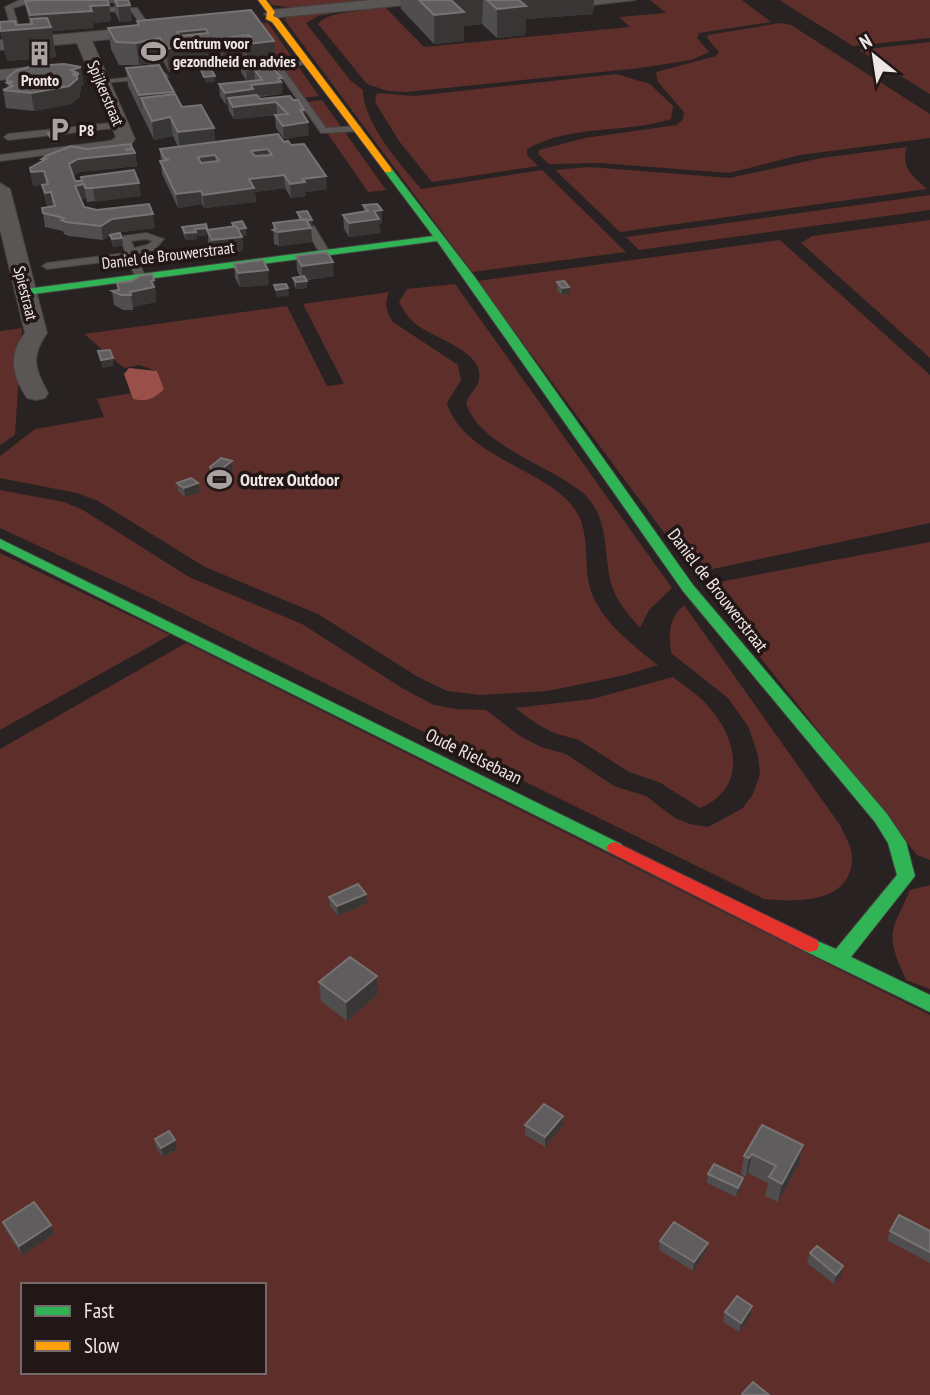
<svg xmlns="http://www.w3.org/2000/svg" width="930" height="1395" font-family="'PT Sans Narrow',sans-serif">
  <style>
    .green { fill: #5e2e2a; fill-rule: evenodd }
    .water { fill: #9a5048 }
    .lines { fill: none; stroke-linecap: round; stroke-linejoin: round }
    .lane-casing { stroke: #454140; stroke-width: 2 }
    .street-casing { stroke: #454140; stroke-width: 2 }
    .fast-casing { stroke: #454140; stroke-width: 2 }
    .slow-casing { stroke: #454140; stroke-width: 2 }
    .jam-casing { stroke: #454140; stroke-width: 2 }
    .lane { fill: #5a5656; fill-rule: evenodd }
    .street { fill: #5a5656; fill-rule: evenodd }
    .fast { fill: #30b455; fill-rule: evenodd }
    .slow { fill: #ff9f0a; fill-rule: evenodd }
    .jam { fill: #e5322d; fill-rule: evenodd }
    .wall { fill: #4f4d4d }
    .shaded-wall { fill: #383535 }
    .building { fill: #605d5e; stroke: #777373; stroke-width: 2; fill-rule: evenodd }
    .labels { text-anchor: middle; dominant-baseline: central; stroke-width: 7; stroke-linejoin: round; paint-order: stroke }
    .far-poi-label { font-size: 16px; font-weight: bold; fill: #efe7e6; stroke: #221716; text-anchor: start }
    .far-street-label { font-size: 16px; fill: #efe7e6; stroke: #221716 }
    .poi-label { font-size: 18px; font-weight: bold; fill: #efe7e6; stroke: #221716; text-anchor: start }
    .street-label { font-size: 18px; fill: #efe7e6; stroke: #221716 }
  </style>
  <rect width="100%" height="100%" fill="#282322"/>
  <path class="green" d="M268 0H387L297 8 272 5Z
    M650 0H742L771 22 699 33 697 38 709 52 691 60 640 68 407 92 388 91 367 84 318 24C330 9 365 14 382 4L424 47 630 27 619 17 666 13Z
    M779 0H930V38L853 46Z
    M361 8 318 16 306 23 350 80 363 90C363 123 401 165 421 189L542 170 626 252 472 272 284 19 289 16Z
    M268 23 319 96 303 98 251 24Z
    M781 23 791 25 930 114V138L800 155 729 173 600 163 549 164 538 154 539 150 585 138 677 125 683 119 684 112 658 82 656 72 716 56 719 52 707 38 708 35Z
    M930 42V94L859 50Z
    M616 74 650 84 673 106 671 119C625 134 570 124 527 149V155L538 166 432 182 399 141 375 102 377 93 414 96Z
    M322 100 386 190 368 192 306 102Z
    M907 147C900 167 913 177 927 189L620 232 555 170 590 167 730 178 821 158Z
    M930 195V210L639 250 626 237Z
    M930 220V358L801 243 812 236Z
    M780 240 930 375V523L694 573 477 281Z
    M455 284 672 588 649 610 640 628C629 615 615 600 611 583 603 551 610 518 583 493 552 466 479 446 466 403 469 394 478 388 479 379 484 352 437 339 420 327 410 321 405 313 399 302L407 289Z
    M389 292C384 304 386 311 393 322L458 365 461 380 447 403C463 458 551 470 576 511 590 533 584 561 589 584 596 617 632 645 658 665L625 675 548 691 480 695 447 691 418 677 318 614 205 567 98 501 77 493 0 478V456L35 429 104 417 97 399 132 393 159 372 139 365 124 368 84 334 287 306 327 386 344 384 303 304Z
    M22 328 15 435 0 445V331Z
    M0 490 64 502 83 510 189 577 302 624 402 688 434 705 456 709 486 710 520 736 541 747 566 754 614 786 646 796 675 818 690 824 708 827 743 808 753 794 760 774 758 756 749 728 728 698 671 653C669 633 668 619 684 605L840 825C845 836 854 850 852 862 848 904 795 902 764 899L149 597 0 528Z
    M930 542V860L917 855 703 585Z
    M0 553 170 635 0 730Z
    M186 643 930 1015V1395H0V749ZM23 1285H264V1372H23Z
    M673 677C684 686 698 694 707 705 737 737 749 787 700 808L659 782 629 772 579 740 554 733 537 724 515 708 592 699Z
    M930 885V989L906 980C885 933 890 935 910 890Z"/>
  <path class="water" d="M129 368 157 371 164 389C154 399 147 402 133 399L124 374Z"/>
  <g class="lines">
    <defs>
      <path id="lane" d="M20 0H28L29 3 13 8 21 34 17 36 13 34 5 7Z
        M585 0H635L593 5Z
        M90 7 137 8 154 32 147 34 132 12 87 11Z
        M310 60 307 64 282 67 326 128 358 126 361 127V131L321 133 273 65Z
        M165 73 168 77 102 83 98 81Z
        M120 122 124 125 123 127 8 140 4 137 8 134Z
        M117 140 120 141V145L0 161V155Z
        M306 226H314L330 253 329 255H321L305 228Z
        M146 233 164 239 154 250 136 254 145 277 144 279H136L128 259 47 269 42 266 47 263 126 253 121 241 124 236ZM146 239 153 241 147 245 134 248 131 241Z"/>
      <path id="street" d="M371 0H424L417 4 271 18 264 14 271 10Z
        M153 26 161 31 158 34 92 41 135 139 132 143 117 148 108 143 116 137 77 43 0 50V40Z
        M55 65 63 70 61 73 0 80V70Z
        M0 183 10 189 47 333C30 358 35 368 48 393L45 398 36 400 27 398C12 375 8 355 25 333L0 229Z"/>
      <path id="fast" d="M385 168H391L474 276 693 585 887 814 906 842 915 876 851 957 930 995V1012L803 950 801 945 803 940 810 938 836 949 897 875 888 843 875 822 683 591 437 241 26 295 21 292 26 289 433 236 385 172Z
        M0 539 621 844 624 848 621 852H609L0 548Z"/>
      <path id="slow" d="M258 0H266L275 12 273 16 278 18 391 168V172H385L272 22 266 19 267 12Z"/>
      <path id="jam" d="M615 842 817 940 819 945 817 950 810 952 803 950 609 852 606 848 609 844Z"/>
    </defs>
    <use href="#lane" class="lane-casing"/>
    <use href="#street" class="street-casing"/>
    <use href="#fast" class="fast-casing"/>
    <use href="#slow" class="slow-casing"/>
    <use href="#jam" class="jam-casing"/>
    <use href="#lane" class="lane"/>
    <use href="#street" class="street"/>
    <use href="#fast" class="fast"/>
    <use href="#slow" class="slow"/>
    <use href="#jam" class="jam"/>
  </g>
  <path class="wall" d="M24 0H128L130 5 132 21 120 22 115 12 114 3H108L111 21 94 23V28L52 31 56 57 7 61 0 30V22L16 25 30 24Z
    M400 0H594L593 14 526 19 525 35 497 38 482 24 464 26V41L434 44 401 9Z
    M251 10 276 64H270L283 90H282V94L258 97 260 99 293 100 304 110 305 117 309 135 284 139 276 128 275 115H277L234 119 229 111 228 105H226L220 96 219 84 247 81 241 72 240 60H244V58H239V67L224 68 222 64 169 72 163 61H158V65L182 107 215 142H284L327 189 305 192 306 196 291 198 285 188 255 192 256 202 204 208 202 204 178 208 162 174 160 149 178 147 173 136 154 140 128 86 126 68 149 66 148 63 139 65H119L111 49 108 28 137 25V21Z
    M8 77 84 85 81 86V91L80 92V97L71 104 34 111 6 108 3 90 8 88 7 83 8 82Z
    M86 149H133L135 153 137 166 80 172 73 176 75 181H81V177L141 196 87 202 86 198 81 199 84 207 155 228 114 233 112 234 122 238 123 245 113 247 110 235 103 240 69 236 64 234 63 231 45 227 42 208 53 207V206H47L42 185 46 184 33 186 30 168 42 161V159Z
    M363 205 382 210V224H379L380 233 349 237 344 229 343 215 364 212Z
    M297 212 313 227H311L312 242 279 246 274 244 273 223 299 220Z
    M232 223 247 235 242 236 243 251 214 254 208 244V235L196 236 197 239 186 240 183 234 182 227 207 228 208 230 232 227Z
    M296 256 334 276 306 280 307 288 296 289 294 285 293 278 300 277 297 270Z
    M234 264 269 285 240 287 235 278Z
    M154 280 156 295H155L156 302 133 307V310H123L114 305 112 291 118 290 117 283Z
    M557 282 569 294 562 295 557 290Z
    M232 461 233 470 227 474 228 483 214 485 211 475 210 467Z
    M177 483H198L200 492 185 497 178 491Z
    M329 897 367 903 338 916 330 906Z
    M377 976 378 994 347 1021 321 1001 319 982Z
    M525 1125H563L545 1147 525 1135Z
    M155 1139 177 1149 163 1157 156 1148Z
    M803 1145 799 1164 778 1202 765 1196 768 1183 748 1173 746 1177 741 1174 744 1156Z
    M708 1174 743 1178 741 1187 736 1197 707 1183Z
    M3 1222 51 1225 54 1234 22 1255 6 1231Z
    M890 1231H930V1263L887 1240Z
    M660 1241 706 1252 693 1271 659 1250Z
    M810 1253 841 1276 834 1284 807 1263Z
    M752 1306 751 1315 739 1332 723 1322 725 1312Z"/>
  <path class="shaded-wall" d="M450 0H483L482 24 464 26V41L434 44V15Z
    M509 0H594L593 14 526 19 525 35 497 38V9Z
    M109 5 111 21 94 23V28L52 31 56 57 7 61 1 31 32 28 30 15 90 6Z
    M130 5 132 21 120 22 118 6Z
    M206 29 207 43 220 42 222 64 169 72 166 49 177 32Z
    M249 35 250 43 274 41 276 64 248 66 246 44 242 38 244 58H239V67L224 68 222 46 231 37Z
    M160 38 163 61H158V66L150 67 149 61 147 57 148 63 139 65 136 43Z
    M81 67 84 85 81 86V91L80 92V97L71 104 34 111 31 93 71 70Z
    M254 69 255 81 247 82 246 70Z
    M215 76V82L205 83 204 77Z
    M278 78H282L283 90H282V94L228 98V105H226L225 93Z
    M174 92 176 110 141 98 142 113 139 95Z
    M276 102 277 115 234 119 233 107Z
    M170 117 173 136 154 140 152 121Z
    M308 122 309 135 284 139 283 126Z
    M214 128 216 147 180 151 178 132Z
    M59 136 60 143 51 144 50 137Z
    M132 148 133 153H135L137 166 80 172 71 177 69 164 78 159Z
    M268 149 269 162 252 164 251 151Z
    M215 155 217 168 199 170 198 157Z
    M44 171 46 184 33 186 31 172Z
    M284 175 285 188 255 192 256 202 204 208 203 195 249 179Z
    M326 176 327 189 305 192 306 196 291 198 290 184 303 179Z
    M139 183 141 196 95 202 93 188Z
    M84 184 86 198 77 199 75 186Z
    M201 191 202 204 178 208 176 194Z
    M51 192 53 206H47L45 193Z
    M382 210V224H379L380 233 349 237V223L374 211Z
    M153 214 155 228 114 233 103 240 101 226 112 219Z
    M312 220 313 227 303 228V221Z
    M207 228 208 235 196 236 197 239 186 240 185 233 195 229Z
    M246 228 247 235 236 237 235 230Z
    M311 228 312 242 279 246 278 232Z
    M242 237 243 251 214 254 212 240Z
    M122 238 123 245 113 247 112 239Z
    M333 262 334 276 302 280V266Z
    M268 270 269 285 240 287 238 273Z
    M154 280 156 295H155L156 302 133 307 130 292 151 281Z
    M307 281V288L296 289V282Z
    M569 287V294L562 295V288Z
    M288 288 289 296 276 297V290Z
    M113 358 114 366 102 368 101 360Z
    M232 461 233 470 227 474 228 483 214 485V476Z
    M198 483 200 492 185 497 184 488Z
    M366 894 367 903 338 916 337 906Z
    M377 976 378 994 347 1021 346 1002Z
    M563 1116V1125L545 1147V1137Z
    M175 1140 177 1149 163 1157 161 1148Z
    M803 1145 799 1164 778 1202 782 1184Z
    M752 1154 748 1173 746 1177 749 1158Z
    M743 1178 741 1187 736 1197 738 1188Z
    M51 1225 54 1234 22 1255 19 1246Z
    M708 1243 706 1252 693 1271 694 1262Z
    M843 1266 841 1276 834 1284 836 1275Z
    M752 1306 751 1315 739 1332 741 1323Z"/>
  <path class="building" d="M37 0H107L109 5 90 6 92 11 30 15 25 1Z
    M115 0H128L130 5 118 6Z
    M419 0H451L464 12 434 15Z
    M487 0H519L526 6 497 9Z
    M251 10 274 41 246 44 242 38 251 37 249 35 231 37 238 44 222 46 220 42 166 49 160 38 136 43 116 42 108 28 139 25 137 21ZM206 29 208 33 180 36 177 32Z
    M47 18 51 27 1 31 0 27V22L15 21 16 25 32 24 31 19Z
    M155 56 158 60 149 61 147 57Z
    M265 59 282 78H278L281 82 251 85 253 89 225 93 219 84 262 80 254 69 246 70 240 60Z
    M64 64 81 67 71 70 79 74H72L77 76V79L69 86 31 93 3 90 13 86 7 83 13 82 7 81 8 77 17 70 34 66Z
    M159 65 174 92 139 95 126 68Z
    M211 69 215 76 204 77 201 70Z
    M175 94 182 107 201 105 214 128 178 132 170 117 152 121 141 98Z
    M257 95 260 99 290 96 293 100H298L304 110H300L308 122 283 126 275 115 288 114 276 102 233 107 228 98Z
    M57 132 59 136 50 137 48 133Z
    M278 134 284 142 288 141 291 145 304 144 326 176 303 179 305 182 290 184 284 175 249 179 254 188 203 195 201 191 176 194 160 161 169 160 164 158 160 149ZM268 149 272 155 255 156 251 151ZM215 155 219 161 201 163 198 157Z
    M131 144 132 148 125 150 133 149 135 153 78 159 69 164 75 181H82L81 177 134 170 139 183 93 188H85L84 184 75 186 84 207 97 210 149 204 153 214 112 219 101 226 66 222 61 220 64 218 43 213 42 208 55 206 51 192 45 193 42 185 48 184 44 171 31 172 30 168 46 159H42L46 156 71 146 86 149Z
    M377 204 382 210 374 211 379 219 349 223 343 215 368 211 363 205Z
    M307 211 312 220H302L297 212Z
    M306 219 311 228 278 232 273 230 276 229 273 223Z
    M242 221 246 228 238 229 236 226H234L232 223Z
    M206 224 207 228 195 229 196 232 185 233 182 227Z
    M236 226 242 237 212 240 207 230Z
    M120 233 122 238 112 239 110 235Z
    M327 252 333 262 302 266 296 256Z
    M263 260 268 270 238 273 234 264Z
    M152 274 154 280 151 281 154 287 130 292 131 295H121L112 291 119 290 117 283 132 281 140 276Z
    M304 276 307 281 296 282 293 278Z
    M564 281 569 287 562 288 557 282Z
    M286 284 288 288 276 290 274 285Z
    M110 350 113 358 101 360 98 351Z
    M221 458 232 461 224 467 227 474 214 476 210 467Z
    M191 478 198 483 184 488 177 483Z
    M358 884 366 894 337 906 329 897Z
    M350 957 377 976 346 1002 319 982Z
    M544 1104 563 1116 545 1137 525 1125Z
    M762 1125 803 1145 782 1184 769 1177 776 1166 752 1154 749 1158 744 1156Z
    M169 1131 175 1140 161 1148 155 1139Z
    M714 1164 743 1178 738 1188 708 1174Z
    M34 1202 51 1225 19 1246 3 1222Z
    M899 1215 930 1231V1252L890 1231Z
    M674 1222 708 1243 694 1262 660 1241Z
    M817 1246 843 1266 836 1275 810 1253Z
    M737 1296 752 1306 741 1323 725 1312Z
    M753 1382 769 1395H743L742 1394Z"/>
  <defs>
    <symbol id="stadium-bare" viewBox="-9 -9 18 18"><path d="M0-5a6.5 5 0 1 0 0 10a6.5 5 0 1 0 0-10ZM-3.5-1.8h7v3.6h-7Z" fill="#a9a2a1" stroke="#221716" stroke-width="2.5" paint-order="stroke"/></symbol>
    <symbol id="building-bare" viewBox="-9 -9 18 18"><path d="M-4-6H4V6H1V3H-1V6H-4ZM-2.5-4.3h1.7v1.8h-1.7ZM.8-4.3h1.7v1.8H.8ZM-2.5-1h1.7V.8h-1.7ZM.8-1h1.7V.8H.8Z" fill="#a9a2a1" stroke="#221716" stroke-width="2.5" paint-order="stroke"/></symbol>
    <symbol id="parking-bare" viewBox="-9 -9 18 18"><path d="M-3.5-5.5H1a3.5 3.5 0 0 1 0 7H-1V5.5H-3.5ZM-1-3.4V-.6H.8a1.4 1.4 0 0 0 0-2.8Z" fill="#a9a2a1" stroke="#221716" stroke-width="2.5" paint-order="stroke"/></symbol>
  </defs>
  <g fill-rule="evenodd">
    <use href="#stadium-bare" x="136" y="34" width="35" height="35"/>
    <use href="#building-bare" x="22" y="36" width="35" height="35"/>
    <use href="#parking-bare" x="42" y="112" width="35" height="35"/>
    <use href="#stadium-bare" x="202" y="462" width="35" height="35"/>
  </g>
  <g class="labels">
    <g class="far-poi-label">
      <text x="173" y="43">Centrum voor<tspan x="173" dy="18">gezondheid en advies</tspan></text>
      <text x="40" y="80" text-anchor="middle">Pronto</text>
      <text x="79" y="130">P8</text>
    </g>
    <g class="far-street-label">
      <text transform="translate(106 93) rotate(67)">Spijkerstraat</text>
      <text transform="translate(168 255) rotate(-7)">Daniel de Brouwerstraat</text>
      <text transform="translate(26 293) rotate(76)">Spiestraat</text>
    </g>
    <g class="poi-label">
      <text x="240" y="479">Outrex Outdoor</text>
    </g>
    <g class="street-label">
      <text transform="translate(718 590) rotate(52)">Daniel de Brouwerstraat</text>
      <text transform="translate(474 756) rotate(26)">Oude Rielsebaan</text>
    </g>
  </g>
  <rect x="21" y="1283" width="245" height="91" fill="#221716" stroke="#746a69" stroke-width="2"/>
  <rect x="35" y="1306" width="35" height="10" fill="#30b455" stroke="#746a69" stroke-width="2"/>
  <text x="84" y="1318" font-size="21" fill="#efe7e6">Fast</text>
  <rect x="35" y="1341" width="35" height="10" fill="#ff9f0a" stroke="#746a69" stroke-width="2"/>
  <text x="84" y="1353" font-size="21" fill="#efe7e6">Slow</text>
  <g transform="translate(874 56) rotate(330)" stroke="#221716" stroke-width="5" paint-order="stroke">
  <path d="M0-5L12 26L0 18L-12 26Z" fill="#efe7e6"/>
  <text y="-10" font-size="19" font-weight="bold" text-anchor="middle" fill="#efe7e6">N</text>
  </g>
</svg>
